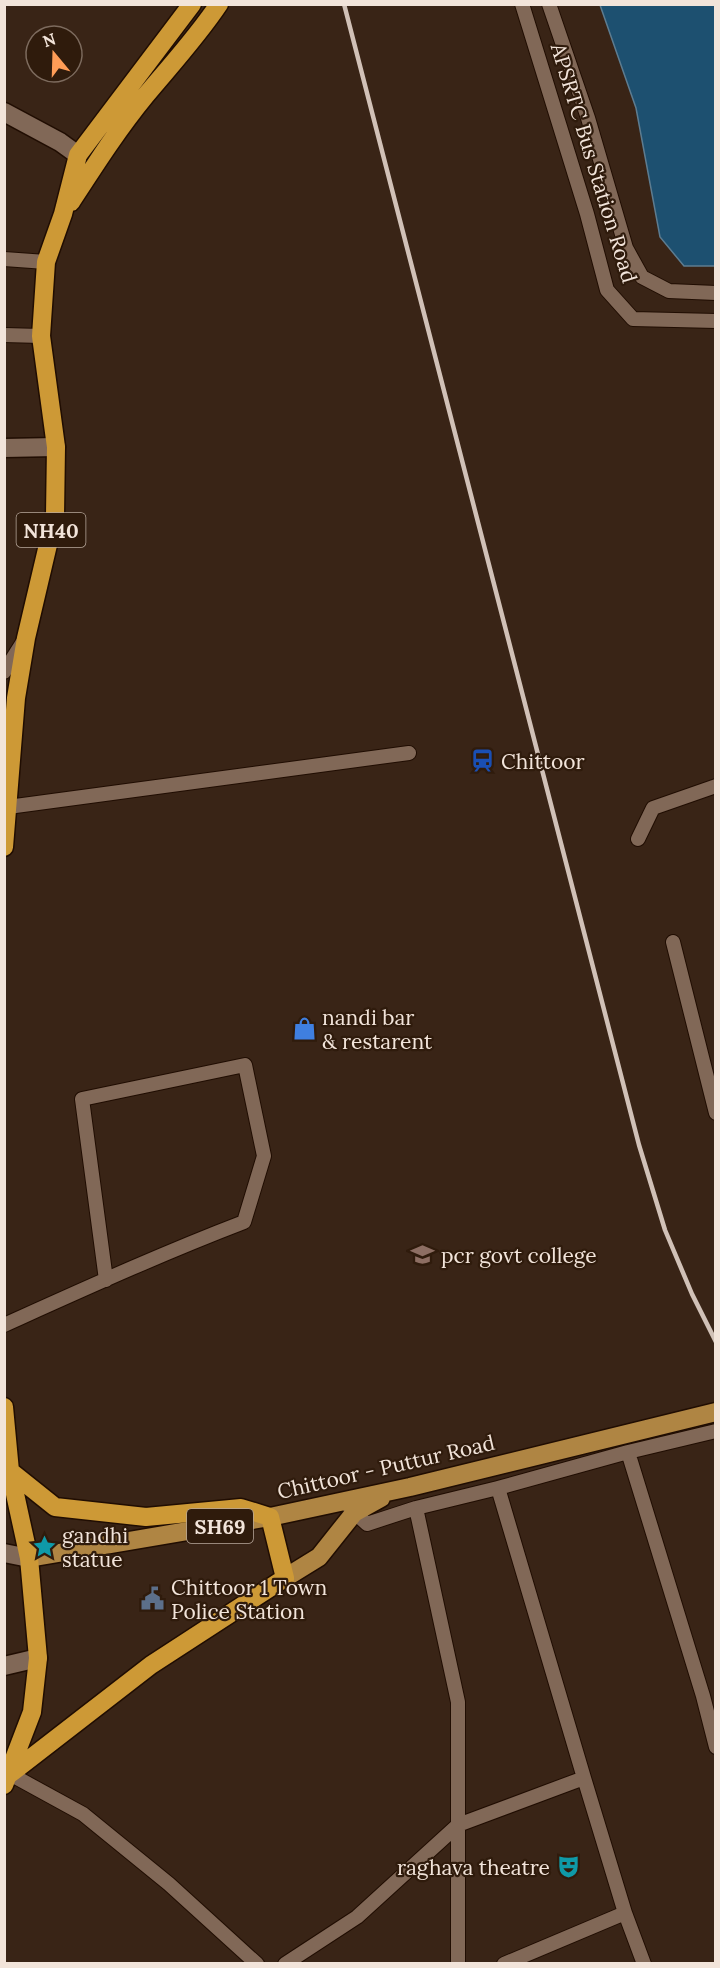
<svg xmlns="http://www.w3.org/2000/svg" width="720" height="1968" font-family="Lora,serif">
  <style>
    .water { fill: #1d5070; stroke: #5d7c90; stroke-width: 1.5 }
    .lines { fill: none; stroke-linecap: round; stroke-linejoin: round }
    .street-casing { stroke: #200d02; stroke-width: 16 }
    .secondary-casing { stroke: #200d02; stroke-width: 21 }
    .primary-casing { stroke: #200d02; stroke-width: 21 }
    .highway-casing { stroke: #200d02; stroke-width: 21 }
    .street { stroke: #816857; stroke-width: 14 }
    .secondary { stroke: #816857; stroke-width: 18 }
    .primary { stroke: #af8543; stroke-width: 18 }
    .highway { stroke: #cd9936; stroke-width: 18 }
    .rail { stroke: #d1c1b7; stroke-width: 4.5 }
    .labels { text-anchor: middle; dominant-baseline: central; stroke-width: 4.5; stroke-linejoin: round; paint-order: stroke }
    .shield { fill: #2f1b0c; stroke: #b8a89c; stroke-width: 1.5 }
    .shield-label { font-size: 20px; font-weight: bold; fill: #f2e4da }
    .street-label { font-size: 21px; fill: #f2e4da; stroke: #2f1b0c }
    .poi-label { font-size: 21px; fill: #f2e4da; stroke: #2f1b0c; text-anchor: start }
  </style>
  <rect width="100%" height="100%" fill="#392416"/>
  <path class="water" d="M600 5H715V266H684L660 237 636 108Z"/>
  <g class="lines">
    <defs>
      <path id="street" d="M522 4 587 214 607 290 633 319 716 321
        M549 4 588 118 626 248 642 277 669 291 716 293
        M4 259 46 262
        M4 335 41 336
        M4 672 23 642
        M8 807 409 753
        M638 839 653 808 716 786
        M673 942 716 1113
        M4 1325C84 1289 163 1253 244 1222L264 1156 245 1065 82 1099 106 1280
        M628 1452 703 1696 716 1747
        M498 1488 584 1778
        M350 1508 367 1524 416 1508 458 1702V1964
        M416 1508 498 1488 628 1452 716 1431
        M10 1774 83 1814 169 1884 257 1964
        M285 1964 357 1917 458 1825 584 1778 625 1913
        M504 1964 625 1913 644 1964"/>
      <path id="secondary" d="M4 112 60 142 78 155
        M4 448 56 447
        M4 1553 29 1558
        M4 1666 38 1658"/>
      <path id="primary" d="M29 1558 270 1517 410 1487 716 1412
        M285 1578 319 1557 354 1513 381 1498"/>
      <path id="highway" d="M71 202C95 165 118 129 146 95 171 65 197 37 219 4
        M4 847 16 698 26 638 55 515 56 447 41 336 46 262 63 214 78 155 192 4
        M4 1407 10 1471 29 1558 38 1658 32 1712 4 1785
        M10 1471 55 1507 146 1517 241 1508 270 1517 285 1578 151 1665 10 1774"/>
    </defs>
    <use href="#street" class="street-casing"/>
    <use href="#secondary" class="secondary-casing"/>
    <use href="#primary" class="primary-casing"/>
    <use href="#highway" class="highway-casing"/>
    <use href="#street" class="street"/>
    <use href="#secondary" class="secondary"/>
    <use href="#primary" class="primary"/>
    <use href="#highway" class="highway"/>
    <path class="rail" d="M344 4 639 1145 665 1230 692 1294 716 1342"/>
  </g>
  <defs>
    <symbol id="station-bare" viewBox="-9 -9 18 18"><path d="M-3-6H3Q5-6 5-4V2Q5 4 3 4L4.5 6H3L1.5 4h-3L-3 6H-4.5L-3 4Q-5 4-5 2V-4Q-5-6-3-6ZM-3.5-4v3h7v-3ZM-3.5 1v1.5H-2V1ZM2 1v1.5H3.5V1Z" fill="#1a4fb4" stroke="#2f1b0c" stroke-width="2.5" paint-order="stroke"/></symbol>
    <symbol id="shop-bare" viewBox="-9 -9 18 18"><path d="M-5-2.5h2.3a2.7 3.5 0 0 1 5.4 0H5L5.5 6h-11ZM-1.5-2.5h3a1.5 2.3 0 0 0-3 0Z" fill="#3f7fe0" stroke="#2f1b0c" stroke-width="2.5" paint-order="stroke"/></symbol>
    <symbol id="university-bare" viewBox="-9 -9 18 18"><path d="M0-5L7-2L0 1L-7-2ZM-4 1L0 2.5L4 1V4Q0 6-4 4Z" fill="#8d6e63" stroke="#2f1b0c" stroke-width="2.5" paint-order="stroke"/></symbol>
    <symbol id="sight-bare" viewBox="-9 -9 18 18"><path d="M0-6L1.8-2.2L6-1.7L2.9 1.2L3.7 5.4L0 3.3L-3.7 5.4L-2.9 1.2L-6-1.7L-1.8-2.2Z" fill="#0f9aa8" stroke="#2f1b0c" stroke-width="2.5" paint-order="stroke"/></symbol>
    <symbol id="civic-bare" viewBox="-9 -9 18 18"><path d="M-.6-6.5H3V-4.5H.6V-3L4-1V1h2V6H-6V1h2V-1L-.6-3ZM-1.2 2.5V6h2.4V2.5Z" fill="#5c6f8a" stroke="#2f1b0c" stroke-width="2.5" paint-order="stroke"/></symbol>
    <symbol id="theatre-bare" viewBox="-9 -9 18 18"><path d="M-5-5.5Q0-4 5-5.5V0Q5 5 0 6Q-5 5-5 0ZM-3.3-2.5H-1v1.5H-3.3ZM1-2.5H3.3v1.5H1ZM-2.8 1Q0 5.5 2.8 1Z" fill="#0f9aa8" stroke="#2f1b0c" stroke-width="2.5" paint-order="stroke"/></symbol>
  </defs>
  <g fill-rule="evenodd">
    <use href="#station-bare" x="466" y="744" width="33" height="33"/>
    <use href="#shop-bare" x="288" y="1012" width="33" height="33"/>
    <use href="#university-bare" x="406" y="1238" width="33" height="33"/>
    <use href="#sight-bare" x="28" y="1530" width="33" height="33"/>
    <use href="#civic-bare" x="136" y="1582" width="33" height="33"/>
    <use href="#theatre-bare" x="552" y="1850" width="33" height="33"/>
  </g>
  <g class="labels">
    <g class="shield">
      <rect x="16.5" y="513" width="69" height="34" rx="4.5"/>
      <rect x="187" y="1509" width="66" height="34" rx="4.5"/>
    </g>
    <g class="shield-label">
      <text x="51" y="530">NH40</text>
      <text x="220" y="1526">SH69</text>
    </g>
    <g class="street-label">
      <text transform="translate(594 163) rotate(73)">APSRTC Bus Station Road</text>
      <text transform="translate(386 1467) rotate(-13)">Chittoor - Puttur Road</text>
    </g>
    <g class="poi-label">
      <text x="501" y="761">Chittoor</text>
      <text x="322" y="1017">nandi bar<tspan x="322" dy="24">&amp; restarent</tspan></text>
      <text x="441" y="1255">pcr govt college</text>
      <text x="62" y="1535">gandhi<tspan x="62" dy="24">statue</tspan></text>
      <text x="171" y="1587">Chittoor 1 Town<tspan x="171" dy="24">Police Station</tspan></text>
      <text x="550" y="1867" text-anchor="end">raghava theatre</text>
    </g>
  </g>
  <rect width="720" height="1968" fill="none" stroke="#f2e4da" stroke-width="12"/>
  <g transform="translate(54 54) rotate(341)"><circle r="28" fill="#2f1b0c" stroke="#7d6b5e" stroke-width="1.5"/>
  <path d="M0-4.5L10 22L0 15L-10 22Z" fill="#fe9c57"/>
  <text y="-9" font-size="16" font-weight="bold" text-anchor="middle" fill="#f2e4da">N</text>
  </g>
</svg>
